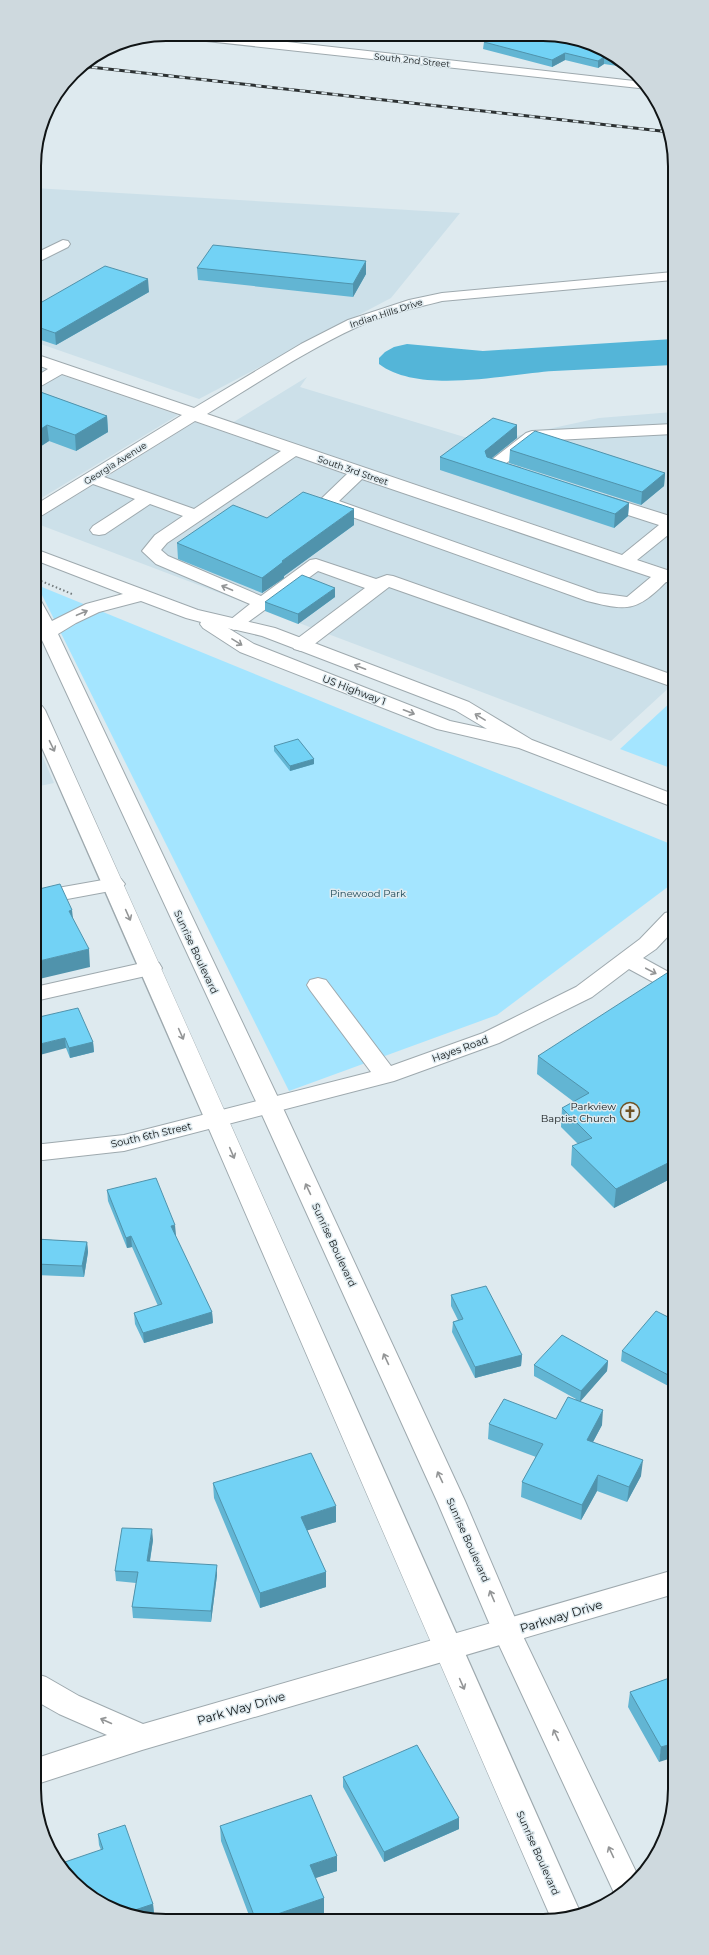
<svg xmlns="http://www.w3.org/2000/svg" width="709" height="1955" font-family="Montserrat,sans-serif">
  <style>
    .built { fill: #cce0e9 }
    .green { fill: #a4e5ff }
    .water { fill: #54b5d8 }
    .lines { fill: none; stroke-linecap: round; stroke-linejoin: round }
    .minor-casing { stroke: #9ea9ae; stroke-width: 2 }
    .major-casing { stroke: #9ea9ae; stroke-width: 2 }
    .path { stroke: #727a7c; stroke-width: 2; stroke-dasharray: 1.5 2.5; stroke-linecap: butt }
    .minor { fill: #fff; fill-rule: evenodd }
    .major { fill: #fff; fill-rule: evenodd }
    .rail-casing { stroke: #2c3132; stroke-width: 3 }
    .rail { stroke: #deeaef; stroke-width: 2; stroke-dasharray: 5.5; stroke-linecap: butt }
    .wall { fill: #62b5d3 }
    .shaded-wall { fill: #5093ac }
    .building { fill: #72d2f5; stroke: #5093ac }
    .oneway { stroke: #939596 }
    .labels { text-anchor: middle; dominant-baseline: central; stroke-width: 3; stroke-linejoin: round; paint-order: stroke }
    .far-street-label { font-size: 9px; fill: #101415; stroke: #deeaef }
    .street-label { font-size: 10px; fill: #101415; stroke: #deeaef }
    .park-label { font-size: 10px; fill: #1b4655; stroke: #deeaef }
    .poi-label { font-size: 10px; fill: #101415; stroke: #deeaef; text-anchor: end }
    .near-street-label { font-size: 12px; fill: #101415; stroke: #deeaef }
    .rim { fill: none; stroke: #101415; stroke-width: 2 }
  </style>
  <rect width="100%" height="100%" fill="#deeaef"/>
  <path class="built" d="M34 188 460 213 391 298 199 399 35 342Z
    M35 366 178 415 35 502Z
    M307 377 300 387 484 443 599 418 673 412V571L232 423Z
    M195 422 673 585V684L611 741 35 523V521Z
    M35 739 54 783 35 787Z"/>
  <path class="green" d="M37 585 673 845V883L497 1015 289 1091Z
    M673 700V769L620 749Z"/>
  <path class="water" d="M673 339V365C633 367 594 369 554 371 506 374 420 395 379 364V358L385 352 394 347 407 344 483 351Z"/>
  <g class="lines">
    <defs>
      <path id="minor" d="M173 34H215L643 82 648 89 179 38Z
        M63 240 68 241 70 244 68 247 34 264V254Z
        M673 272V280L442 301C414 308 383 315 357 327 305 351 256 384 207 414L622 555 659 525 594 504 591 500 594 496 600 495 606 496 673 517V531L637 560 673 572V583L666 582C636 612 627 611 587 601L327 508 321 499 347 474 296 456 167 543 161 550 168 556 261 596 310 560 316 559 376 579 387 575 393 576 673 675V687L389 587 308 649 301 651 294 649 292 645 294 641 365 588 318 571 240 628 234 630 228 628 225 624 250 604 156 564 142 551 155 535 183 516 150 504 105 534 99 535 93 534 90 530 93 526 135 499 93 484 41 516 35 517V505L182 415 62 374 41 386 35 388V377L48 369 35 364V354L194 408 301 344 348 320 409 300 442 293ZM195 421 281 451 194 509 104 477ZM362 479 618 566 651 577 627 597 598 593 339 501Z
        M673 424V434L536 441 505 464 520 468 522 472 520 476 514 477 487 469 485 465 526 433 532 431Z
        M114 878 121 879 125 884 121 889 35 905V892Z
        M673 911 674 930 656 949 643 958 674 975V991L666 989 629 969 592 997 499 1043 394 1081 124 1151 43 1160 36 1159V1143L43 1144 124 1135 371 1072 310 990 307 985 310 980 318 978 326 980 391 1066 483 1033 576 987 640 939 665 913Z
        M151 961 159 963 162 968 159 973 35 1001V987Z
        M674 1570V1594L142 1750 37 1784V1758L107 1735 59 1714 36 1701V1674L46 1677 79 1696 143 1724Z"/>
      <path id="major" d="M35 549 198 610 275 628 469 702 532 740 673 794V807L519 748 437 729 240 652 203 628 200 624 201 622 186 618 141 601 99 612 76 623 58 634 282 1106 465 1501 521 1632 639 1878 616 1897 493 1632 437 1501 258 1106 35 625V600L41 601 52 621 86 604 123 594 35 560ZM228 628 262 636 455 710 487 729 450 721 254 644Z
        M35 704 42 706 45 710C226 1110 402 1513 581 1914L569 1918H551C378 1524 210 1126 35 732Z"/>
    </defs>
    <use href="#minor" class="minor-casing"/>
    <use href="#major" class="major-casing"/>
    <path class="path" d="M41 581 72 594"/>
    <use href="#minor" class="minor"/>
    <use href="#major" class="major"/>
    <defs>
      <path id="rail" d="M81 66 670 132"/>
    </defs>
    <use href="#rail" class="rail-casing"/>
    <use href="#rail" class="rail"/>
  </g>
  <path class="wall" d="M484 42 609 52 631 68 604 64 598 68 565 60 552 67 483 49Z
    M197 268 366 274 353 297 198 280Z
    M149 292 56 345 35 338V306Z
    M35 390 107 416 108 432 76 451 49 441 35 450Z
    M517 425V438L491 459 629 503 628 516 614 528 440 470V457Z
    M510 450 665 473 664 486 641 505 509 463Z
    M267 518 354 525 284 576V578L262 593 178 559 177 543Z
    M335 597 298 624 265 611V602Z
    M274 746 314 764 290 771 274 751Z
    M674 977V1177L614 1208 571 1165 572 1146 578 1144 561 1127 562 1108 574 1102 537 1074 538 1056Z
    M35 1018 93 1042 94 1052 70 1058 66 1048Z
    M107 1190 176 1235 175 1236 212 1312 213 1323 144 1343 135 1324 134 1313 158 1306 132 1247 127 1248 108 1201Z
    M36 1239 87 1242 88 1252 84 1277 36 1275Z
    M451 1295 522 1355 521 1366 475 1378 452 1332 453 1322 458 1320 451 1306Z
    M674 1320V1389L621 1361 622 1351Z
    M608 1361 607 1371 580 1401 602 1425 593 1442 641 1476 627 1502 597 1491 581 1520 521 1497 522 1482 536 1457 488 1439 489 1424 556 1419 576 1399 534 1376V1365Z
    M213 1483 336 1522 307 1530 326 1572V1587L260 1608 214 1498Z
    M153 1540 150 1561 217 1575 211 1622 133 1618 132 1607 136 1583 116 1581 115 1571Z
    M675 1676 659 1762 628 1707 630 1692Z
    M343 1777 459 1818V1829L384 1862 343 1787Z
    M220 1826 337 1871 315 1878 324 1898V1913L308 1918H250L221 1841Z
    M98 1834 153 1904 154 1914 141 1918 101 1850 99 1845Z"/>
  <path class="shaded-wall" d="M565 53V60L552 67V60Z
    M604 57V64L598 68V61Z
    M366 261V274L353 297V284Z
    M148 279 149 292 56 345 55 333Z
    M107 416 108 432 76 451 75 435Z
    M47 425 49 441 35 450V433Z
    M517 425V438L484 464 485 451Z
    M665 473 664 486 641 505 642 492Z
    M629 503 628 516 614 528 615 514Z
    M354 509V525L284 576V578L262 593V578L282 561Z
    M335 588V597L298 624V614Z
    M314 759V764L290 771V766Z
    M72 910 74 927 69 911Z
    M89 949 90 967 35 980V962Z
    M65 1038 66 1048 36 1056V1045Z
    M93 1042 94 1052 70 1058 69 1048Z
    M674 1142V1177L614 1208 616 1189Z
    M175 1225 176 1235 171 1237V1226Z
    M131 1236 132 1247 127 1248 126 1238Z
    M87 1242 88 1252 84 1277 82 1266Z
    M212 1312 213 1323 144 1343 143 1333Z
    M522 1355 521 1366 475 1378V1367Z
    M608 1361 607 1371 580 1402 581 1391Z
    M603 1410 602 1425 586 1455 587 1440Z
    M643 1460 641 1476 627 1502 629 1487Z
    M598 1475 597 1491 581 1520 582 1505Z
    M336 1506V1522L302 1532 301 1517Z
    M152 1529 153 1540 148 1572 147 1561Z
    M217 1565V1575L211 1622V1611Z
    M326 1572V1587L260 1608V1593Z
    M675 1743V1757L659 1762 661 1747Z
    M459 1818V1829L384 1862V1852Z
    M337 1856V1871L310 1880V1865Z
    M324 1898V1913L308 1918H266Z
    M153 1904 154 1914 142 1918 126 1913Z"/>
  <path class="building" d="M495 36 569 37 609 52 618 59 604 57 598 61 565 53 552 60 484 42Z
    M213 245 366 261 353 284 197 268Z
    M105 266 148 279 55 333 35 326V306Z
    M35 390 107 416 75 435 47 425 35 433Z
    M493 418 517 425 485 451 487 457 629 503 615 514 440 457Z
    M535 431 665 473 642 492 510 450Z
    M303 492 354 509 282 561 283 562 262 578 177 543 233 505 267 518Z
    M302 575 335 588 298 614 265 602Z
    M298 739 314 759 290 766 274 746Z
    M60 884 72 910 69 911 89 949 35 962V890Z
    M667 973 674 977V1142L672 1144 674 1146V1160L616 1189 572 1146 592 1138 562 1108 589 1093 538 1056Z
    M78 1008 93 1042 69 1048 65 1038 36 1045 35 1018Z
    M156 1178 175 1225 171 1226 212 1312 143 1333 134 1313 162 1304 131 1236 126 1238 107 1190Z
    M36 1239 87 1242 82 1266 36 1264Z
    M486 1286 522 1355 475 1367 453 1322 463 1319 451 1295Z
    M656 1311 674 1320V1378L622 1351Z
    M562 1335 608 1361 581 1391 534 1365Z
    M568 1397 603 1410 587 1440 643 1460 629 1487 598 1475 582 1505 522 1482 543 1444 489 1424 504 1399 556 1419Z
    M311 1453 336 1506 301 1517 326 1572 260 1593 213 1483Z
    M122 1528 152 1529 147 1561 217 1565 211 1611 132 1607 138 1572 115 1571Z
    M675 1676V1743L661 1747 630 1692Z
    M417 1745 459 1818 384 1852 343 1777Z
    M311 1795 337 1856 310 1865 324 1898 266 1918H255L220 1826Z
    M125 1825 153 1904 126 1913 108 1907 73 1882 59 1864 103 1849 98 1834Z
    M487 1915 488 1918H477Z"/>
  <defs><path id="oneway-shaft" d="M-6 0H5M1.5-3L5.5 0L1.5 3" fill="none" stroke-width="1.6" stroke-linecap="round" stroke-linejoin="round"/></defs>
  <g class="oneway">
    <use href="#oneway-shaft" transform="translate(227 588) rotate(-157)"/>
    <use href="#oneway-shaft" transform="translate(82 613) rotate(-23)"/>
    <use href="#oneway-shaft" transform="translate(237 642) rotate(32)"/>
    <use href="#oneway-shaft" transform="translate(360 667) rotate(-159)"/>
    <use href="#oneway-shaft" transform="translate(409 712) rotate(21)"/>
    <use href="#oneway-shaft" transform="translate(480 717) rotate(-149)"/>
    <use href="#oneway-shaft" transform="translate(52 746) rotate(64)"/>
    <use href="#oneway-shaft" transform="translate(128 915) rotate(66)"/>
    <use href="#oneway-shaft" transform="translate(651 971) rotate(28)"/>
    <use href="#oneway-shaft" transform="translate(181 1034) rotate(66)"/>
    <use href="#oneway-shaft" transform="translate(232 1153) rotate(67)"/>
    <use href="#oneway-shaft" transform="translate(308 1189) rotate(-115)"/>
    <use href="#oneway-shaft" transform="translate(386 1359) rotate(-115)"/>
    <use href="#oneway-shaft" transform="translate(440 1477) rotate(-115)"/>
    <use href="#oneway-shaft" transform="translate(492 1596) rotate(-113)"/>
    <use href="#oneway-shaft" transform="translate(462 1684) rotate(66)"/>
    <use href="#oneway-shaft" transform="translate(106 1721) rotate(-156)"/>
    <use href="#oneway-shaft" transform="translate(556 1735) rotate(-115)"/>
    <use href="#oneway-shaft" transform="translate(611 1852) rotate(-115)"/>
  </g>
  <defs>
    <symbol id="church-ring" viewBox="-11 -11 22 22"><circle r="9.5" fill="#deeaef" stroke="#6e5326" stroke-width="1.5"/><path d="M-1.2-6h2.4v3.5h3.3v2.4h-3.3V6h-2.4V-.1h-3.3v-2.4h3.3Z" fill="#6e5326"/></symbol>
  </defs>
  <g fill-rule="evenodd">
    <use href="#church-ring" x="619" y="1101" width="22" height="22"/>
  </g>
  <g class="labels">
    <g class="far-street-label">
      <text transform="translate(412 60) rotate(6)">South 2nd Street</text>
      <text transform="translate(386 313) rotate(-18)">Indian Hills Drive</text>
      <text transform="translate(115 463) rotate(-32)">Georgia Avenue</text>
      <text transform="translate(353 470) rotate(19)">South 3rd Street</text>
    </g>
    <g class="street-label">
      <text transform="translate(354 690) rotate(21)">US Highway 1</text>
      <text transform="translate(196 952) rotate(65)">Sunrise Boulevard</text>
      <text transform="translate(460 1049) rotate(-20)">Hayes Road</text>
      <text transform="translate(151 1135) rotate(-13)">South 6th Street</text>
      <text transform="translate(334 1245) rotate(65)">Sunrise Boulevard</text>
      <text transform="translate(468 1540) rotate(66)">Sunrise Boulevard</text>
      <text transform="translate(538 1853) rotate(66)">Sunrise Boulevard</text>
    </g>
    <g class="park-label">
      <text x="368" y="893">Pinewood Park</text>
    </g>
    <g class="poi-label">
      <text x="616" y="1106">Parkview<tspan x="616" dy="12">Baptist Church</tspan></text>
    </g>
    <g class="near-street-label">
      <text transform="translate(561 1616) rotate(-17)">Parkway Drive</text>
      <text transform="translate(241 1708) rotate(-16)">Park Way Drive</text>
    </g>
  </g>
  <path d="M0 0H709V1955H0ZM166 41H543A125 125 0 0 1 668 166V1789A125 125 0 0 1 543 1914H166A125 125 0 0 1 41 1789V166A125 125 0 0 1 166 41Z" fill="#ced9de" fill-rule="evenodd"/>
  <path class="rim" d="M166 41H543A125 125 0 0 1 668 166V1789A125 125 0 0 1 543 1914H166A125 125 0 0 1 41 1789V166A125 125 0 0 1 166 41Z"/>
</svg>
